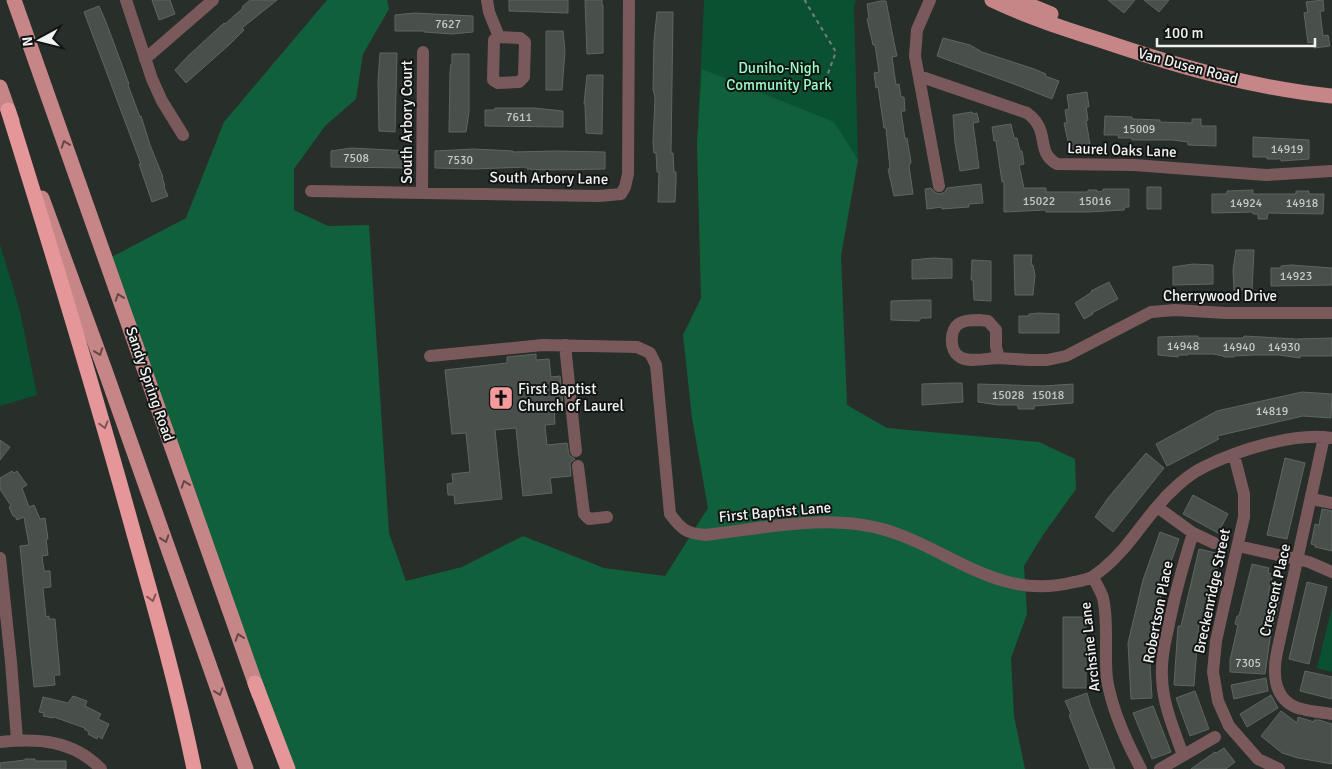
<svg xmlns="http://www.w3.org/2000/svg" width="1332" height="769" font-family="Signika,sans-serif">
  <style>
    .green { fill: #095131 }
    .forest { fill: #11603c }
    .building { fill: #494f4b; stroke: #5f6662 }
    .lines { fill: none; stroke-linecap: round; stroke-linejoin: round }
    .path { stroke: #7a7e7b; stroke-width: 2; stroke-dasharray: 4 4; stroke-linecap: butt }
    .minor { stroke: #7a595a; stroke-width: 12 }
    .major { stroke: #c68587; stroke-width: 15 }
    .highway { stroke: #e49698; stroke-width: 15 }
    .oneway { stroke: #644748 }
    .oneway2 { stroke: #7c5656 }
    .labels { text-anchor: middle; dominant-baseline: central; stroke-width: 4; stroke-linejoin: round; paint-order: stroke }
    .number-label { font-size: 12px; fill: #c6cac8 }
    .street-label { font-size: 15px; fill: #f0f3f1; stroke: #131514 }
    .park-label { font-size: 15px; fill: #98fdc3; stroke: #131514 }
    .poi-label { font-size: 15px; fill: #f0f3f1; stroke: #131514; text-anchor: start }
  </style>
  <rect width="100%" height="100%" fill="#282e2a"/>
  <path class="green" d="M704 0H856L854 6 858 160 697 145Z
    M0 244 20 311 37 395 0 406Z
    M1332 607V672L1317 668Z"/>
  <path class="forest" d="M327 0H387L389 9 363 54 356 99 325 126 294 169V210L328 226 369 225 389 533 406 581 462 567 523 536 604 568 665 576 708 508 692 418 683 335 701 298 697 145 702 69 834 122 858 160 841 256 847 405 887 428 1039 442 1075 459 1076 489 1043 535 1024 566 1027 614 1011 658 1014 716 1025 769H288L106 260 186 218 224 122Z"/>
  <path class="building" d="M152 0H170L175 14 159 20Z
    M250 0H277L242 28 244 30 230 44 186 83 175 70 188 56 224 23 225 24 243 8 242 7Z
    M509 0H568V13L509 11Z
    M585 0H602V5H603V53L587 54Z
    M1108 0H1135L1124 13Z
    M1144 0H1169L1159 12Z
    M1323 0 1324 11H1320L1323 36 1328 35 1330 46 1314 48 1313 42 1308 43 1304 13 1308 12 1306 2Z
    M881 1H886L894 42 897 56 892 57 896 85 899 84 901 97H904L905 111H901L905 139 907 138 911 162 909 166 913 194 894 196 888 169H890L886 128H884L878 87 876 88 874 73 879 72 875 45H873L867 19 869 18 867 4Z
    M99 6 106 22 129 84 128 85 140 117 141 116 150 145 163 177H162L165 186 164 187 168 196 152 202 139 164H141L84 12Z
    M657 12H673L671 153H673L674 172H676V182L675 202H658L659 172H657L656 153H654L653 143 655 98 653 89 654 41Z
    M414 13 473 16V32L452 34 424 32V31H395V15Z
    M546 31H563L565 51 562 90H546Z
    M943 38 970 45 982 52 1034 69 1046 74 1045 76 1059 81 1052 99 1014 84 937 56Z
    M380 53H397L395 132 379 131 378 82Z
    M452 54H469V112L466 132H449L450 73 451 64H452Z
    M587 75H603L602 134 586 133 585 104H584Z
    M1087 92 1089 107H1086L1088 120 1086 121 1090 144H1087L1088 148 1070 151 1064 123H1067L1065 110 1069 109 1067 95Z
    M495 108H534L563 111V127L485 126V110H495Z
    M972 112 973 114 977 113 979 122 973 123 979 168 960 171 955 143 953 115Z
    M1105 116 1132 117V119L1160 120V122L1192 123V119H1201V126H1216V146L1188 145V142L1173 140H1132V138H1118L1119 135H1104Z
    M1011 124 1014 138H1017L1020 151H1022L1024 164 1019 165 1024 188H1046V192H1088V190H1097V192L1103 191V189H1129V207H1125L1124 210 1088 212H1046V210L1004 212V181L1002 182 996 141H994L992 127Z
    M1253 137 1309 140V159L1281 161V159H1267V157H1253Z
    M351 148 409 151V168L331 167V151Z
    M474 149 513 151V152L557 151 605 152V169L547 170 527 169V167L474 169 435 168V151Z
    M981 184 983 203 969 204V207L955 208 942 209V207L927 209 925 189 931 188 936 193 940 194 945 192 947 188Z
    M1147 187H1161V209H1147Z
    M1253 190V194H1296V191H1309V194H1324L1323 214 1268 213 1267 219H1258V214H1253V212L1212 213V194H1227V191Z
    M1236 250H1254L1252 290H1234L1233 270Z
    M1014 255H1032L1031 265H1033L1035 275 1033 295H1015Z
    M933 258 952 259V278L912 279V260Z
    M972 260 991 261V301L974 300 973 280H971Z
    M1193 264 1213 265V284L1173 285V267Z
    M1291 265 1332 268V285L1271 286V268H1281V266Z
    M1109 282 1118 299 1092 313 1093 314 1084 319 1075 303 1092 292 1091 291Z
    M920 300H931V318H921L919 321 891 320V301Z
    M1039 313 1059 314V333H1019V316H1029V314Z
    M1188 336H1198V338H1243L1244 336 1296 339 1332 338V356H1300V358L1279 355H1253L1234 356V357H1224L1223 356 1213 354H1188V355H1178V357L1158 355V337Z
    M536 354V360L549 359 551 377 560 376 563 405 554 406 555 424 545 425 547 445 567 443 569 455 575 459 570 463 571 476 550 478 552 493 523 496 516 428 495 430 502 499 455 504 454 495H448L447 484 453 483 452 474 470 472 466 433 452 434 445 370 507 363V357Z
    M952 383H962L963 402 922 405V384Z
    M978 384 1044 386 1073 384V403L1034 406V409H1018V405H998L978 402Z
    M1302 392 1332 394 1331 418 1303 416 1217 436 1219 439 1167 466 1156 444 1217 411Z
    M0 440 10 447 0 460Z
    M1146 453 1164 468 1113 532 1095 517 1108 498Z
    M1285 458 1305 463 1287 539 1267 535Z
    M12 471 14 473 17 471 27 485 22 488 29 507 34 505 40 519 45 518 48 539H46L48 555 42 556 44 571H50L51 587 43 588 46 617 49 616V619H55L60 675H54L55 685 34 687 20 546 29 545 24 517 17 520 15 516H13L9 507 11 506 0 489V478Z
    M1193 495 1228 514 1218 533 1183 514Z
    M1322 509 1332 511V551L1315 547V545L1311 544 1315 524 1319 525Z
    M1160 532 1179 539 1165 579 1149 646 1152 698 1131 699 1128 643 1143 580Z
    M1199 549 1220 554 1204 622 1199 621 1194 686 1174 685 1178 626H1181Z
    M1252 564 1269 568 1268 573 1273 574 1268 595 1280 598 1270 639 1265 674 1230 672V660L1238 625 1235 624 1237 616H1239Z
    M1307 582 1327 587 1309 664 1289 659Z
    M1063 617H1086V688H1063Z
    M1305 671 1332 677V699L1300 691Z
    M1266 678 1268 691 1234 699 1231 685Z
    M1195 691 1209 729 1190 736 1176 698Z
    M1087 693 1090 704 1115 769H1090L1069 715 1071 714 1065 701Z
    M1271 695 1278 708 1247 727 1240 714Z
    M73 696 87 701 85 706 101 714 98 719 109 724 102 739 98 736 97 739 88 734 89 732 84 729 85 728 54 717 53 718 43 716 44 713 39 712 43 697 68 703Z
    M1153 706 1171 752 1152 759 1133 713Z
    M1281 711 1297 723 1298 717 1314 722V720H1319L1332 724V764L1298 758 1282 753 1261 736Z
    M1224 748 1235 762 1226 769H1191L1215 752 1216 753Z
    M25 759H35V761H66V769H0V763L25 760Z"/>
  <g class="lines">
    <path class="path" d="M806 0 805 1 836 52 827 76"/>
    <path class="minor" d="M126 0 152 79 162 101 183 135
      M487 0 489 12 499 37
      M930 0 917 30 915 56 939 186
      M499 37 520 38 525 42 524 77 519 82 498 83 493 80 494 40Z
      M145 59 213 0
      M919 76 1027 113C1052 131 1034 151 1057 164L1134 165 1266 175 1332 171
      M311 191 599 196 621 194 625 187 628 174 629 0
      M422 192 423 52
      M979 320 988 321 996 330V347L999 358C988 358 969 363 960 357 949 351 949 329 960 323 965 320 973 320 979 320Z
      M565 345 576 451
      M430 356 543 345 637 347 650 353 656 365 670 514C682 530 686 533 705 535 757 529 811 517 863 525 939 536 990 604 1074 582 1080 581 1087 580 1092 577 1096 575 1100 571 1104 568 1125 551 1138 529 1156 508 1168 493 1187 475 1204 467 1238 450 1295 432 1332 438
      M999 358 1029 360H1047L1066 356 1151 312 1175 310 1226 313H1332
      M1324 437 1277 652C1273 671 1273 695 1293 706 1302 711 1321 712 1332 714
      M1234 455 1244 494V517L1216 641 1213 672 1218 701 1229 726 1258 759 1279 769
      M578 466 584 514 589 519 607 517
      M1312 499 1332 503
      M1157 507 1193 533 1214 543
      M1238 546 1309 562 1332 572
      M0 558 11 662 17 740
      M1093 577C1096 584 1101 591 1103 598 1109 624 1104 652 1107 679 1112 711 1126 741 1141 769
      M0 742C38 738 73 740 101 769
      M1183 755C1174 730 1163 705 1162 678 1161 662 1164 645 1168 629 1174 597 1183 565 1193 533
      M1160 769 1215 737"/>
    <path class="major" d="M14 0 259 694
      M992 0C1028 17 1065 29 1103 41 1177 66 1253 88 1332 96
      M1017 0 1051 14
      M0 87 12 121
      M42 198 106 373 246 769"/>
    <path class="highway" d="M8 110C52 251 95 392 134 534 156 612 178 690 194 769
      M255 683 288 769"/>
  </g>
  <defs><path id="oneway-chevron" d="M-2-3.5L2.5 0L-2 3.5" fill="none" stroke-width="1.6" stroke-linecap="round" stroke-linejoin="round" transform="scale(1.25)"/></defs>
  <g class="oneway">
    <use href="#oneway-chevron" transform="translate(65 144) rotate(-109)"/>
    <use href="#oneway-chevron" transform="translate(119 297) rotate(-109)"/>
    <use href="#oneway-chevron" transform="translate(99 352) rotate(70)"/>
    <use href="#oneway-chevron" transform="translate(185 484) rotate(-109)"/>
    <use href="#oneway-chevron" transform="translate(165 539) rotate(71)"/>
    <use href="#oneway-chevron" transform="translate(239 637) rotate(-109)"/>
    <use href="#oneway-chevron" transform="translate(219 692) rotate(71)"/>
  </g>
  <g class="oneway2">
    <use href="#oneway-chevron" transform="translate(104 425) rotate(74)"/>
    <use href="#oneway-chevron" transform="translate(152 598) rotate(75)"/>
  </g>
  <defs>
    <symbol id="church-square" viewBox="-11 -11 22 22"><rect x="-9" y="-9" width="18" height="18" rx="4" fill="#f59b9e" stroke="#131514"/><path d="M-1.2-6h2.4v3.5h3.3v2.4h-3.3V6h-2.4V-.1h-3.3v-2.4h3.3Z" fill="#111"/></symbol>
  </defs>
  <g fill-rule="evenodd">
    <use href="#church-square" x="487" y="384" width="28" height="28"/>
  </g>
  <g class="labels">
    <g class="number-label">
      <text x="448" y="24">7627</text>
      <text x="519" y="117">7611</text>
      <text x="1139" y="129">15009</text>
      <text x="1287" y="149">14919</text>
      <text x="356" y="158">7508</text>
      <text x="460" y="160">7530</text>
      <text x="1039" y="201">15022</text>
      <text x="1095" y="201">15016</text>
      <text x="1246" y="203">14924</text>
      <text x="1302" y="203">14918</text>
      <text x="1296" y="276">14923</text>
      <text x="1183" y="346">14948</text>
      <text x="1239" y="347">14940</text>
      <text x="1284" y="347">14930</text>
      <text x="1008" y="395">15028</text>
      <text x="1048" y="395">15018</text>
      <text x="1272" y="411">14819</text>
      <text x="1248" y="663">7305</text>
    </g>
    <g class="street-label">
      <text transform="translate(1188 66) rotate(15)">Van Dusen Road</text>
      <text transform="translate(407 122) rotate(-90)">South Arbory Court</text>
      <text transform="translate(1122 150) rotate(2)">Laurel Oaks Lane</text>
      <text transform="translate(549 178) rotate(1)">South Arbory Lane</text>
      <text x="1220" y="296">Cherrywood Drive</text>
      <text transform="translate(150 384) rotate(71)">Sandy Spring Road</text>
      <text transform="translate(775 512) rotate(-5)">First Baptist Lane</text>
      <text transform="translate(1275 590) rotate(-77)">Crescent Place</text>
      <text transform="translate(1212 591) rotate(-78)">Breckenridge Street</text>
      <text transform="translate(1158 612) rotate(-79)">Robertson Place</text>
      <text transform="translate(1090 647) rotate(-96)">Archsine Lane</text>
    </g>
    <g class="park-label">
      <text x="779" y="68">Duniho-Nigh<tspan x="779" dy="17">Community Park</tspan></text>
    </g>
    <g class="poi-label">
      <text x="518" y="389">First Baptist<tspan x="518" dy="17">Church of Laurel</tspan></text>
    </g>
  </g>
  <g transform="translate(40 40) rotate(263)" stroke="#131514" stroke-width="4" paint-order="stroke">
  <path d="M0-4L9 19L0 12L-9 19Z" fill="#f0f3f1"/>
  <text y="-8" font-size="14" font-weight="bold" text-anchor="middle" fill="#f0f3f1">N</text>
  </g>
  <path d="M1157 38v8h158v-8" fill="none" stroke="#f0f3f1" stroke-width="2.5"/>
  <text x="1164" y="38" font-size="15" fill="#f0f3f1" stroke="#131514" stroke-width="4" paint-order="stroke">100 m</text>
</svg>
